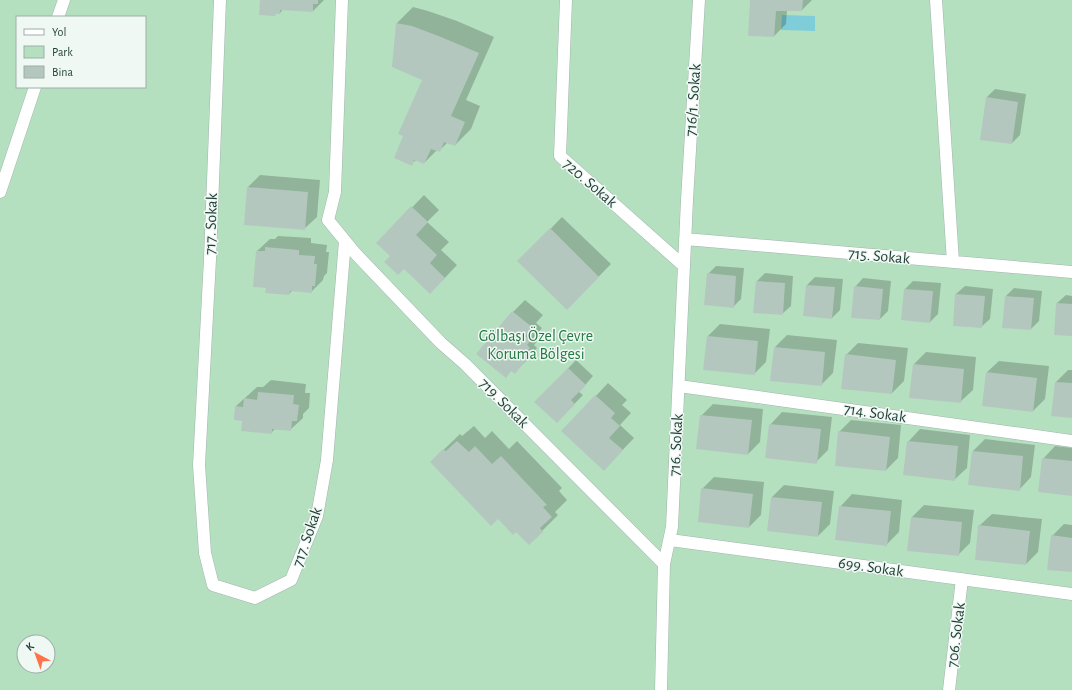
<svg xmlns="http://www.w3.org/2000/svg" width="1072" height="690" font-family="'Alegreya Sans',sans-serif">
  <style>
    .green { fill: #b5e0c0; fill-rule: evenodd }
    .water { fill: #7fcdd9 }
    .shadow { fill: #0003 }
    .building { fill: #b4c7bf }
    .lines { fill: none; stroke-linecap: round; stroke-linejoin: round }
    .minor-casing { stroke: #a1b4ad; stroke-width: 13 }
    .minor { stroke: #fff; stroke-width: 12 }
    .labels { text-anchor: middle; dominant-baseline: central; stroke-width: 3; stroke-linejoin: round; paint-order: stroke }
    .street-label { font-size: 16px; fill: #1e3e35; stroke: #f0f8f4 }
    .park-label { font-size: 16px; fill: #237a43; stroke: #f0f8f4 }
  </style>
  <rect width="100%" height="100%" fill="#dfece6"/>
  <path class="green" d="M0 0H1072V690H0ZM17 17H145V87H17ZM24 642H48V666H24Z"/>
  <path class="water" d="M782 15 815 16V31L781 30Z"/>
  <path class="shadow" d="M261 0H324L313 11 283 9 280 13Z
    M751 0H812L802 10H787L786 24 774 36H749Z
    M413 7 428 11 457 21 494 37 466 100 480 106 471 129 455 145 448 142 439 151 437 150 424 163 416 160 411 164 405 136 423 79 393 66 397 23Z
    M995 89 1026 94 1020 135 1012 143 987 97Z
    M260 175 320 180 317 217 304 229 248 187Z
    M424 195 439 210 427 222 449 242 441 250 457 265 442 281 391 256 378 243Z
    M562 217 611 264 567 309 519 261Z
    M278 236 311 238V243L327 245 326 252H329L327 273 324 276 323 280 311 292 293 290 289 294 267 287 257 251 270 239H275Z
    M716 266 744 268 741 299 733 307 708 274Z
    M765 273 793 276 791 306 782 314 757 281Z
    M815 277 843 279 840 310 832 318 804 315 807 285Z
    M863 278 891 281 888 311 880 319 855 287Z
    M913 281 941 283 938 314 930 322 902 319 905 289Z
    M965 286 993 289 990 319 981 327 956 294Z
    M1014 288 1042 291 1039 321 1031 329 1006 296Z
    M1066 295 1072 296V335L1057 303Z
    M525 300 543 315 536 323 542 328 538 333 542 335 534 345 537 348 527 360 514 373 512 370 505 377 513 312Z
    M720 324 770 329 766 362 754 374 708 336Z
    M787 335 837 340 833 373 821 385 775 347Z
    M858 343 908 348 904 381 892 393 842 388 846 355Z
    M926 352 976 357 973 390 960 402 914 364Z
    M576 360 593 376 579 392 583 395 557 422 536 402Z
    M999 361 1049 366 1045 399 1033 411 986 373Z
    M1068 370H1072V417L1056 382Z
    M271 380 306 384 305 393H310L309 408 303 414V418L290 430 275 429 271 433 243 420 236 406 257 387H263Z
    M608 383 627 400 622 405 631 413 620 425 634 438 616 457 563 431Z
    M713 404 763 409 760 442 748 454 701 416Z
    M782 412 832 417 828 450 816 462 770 425Z
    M851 420 901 425 898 458 886 470 839 432Z
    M474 426 485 438 492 431 509 449 517 441 562 488 559 491 567 500 555 512 558 515 529 544 516 530 498 518 431 462 460 434 462 436Z
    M920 429 970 435 967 468 954 480 908 442Z
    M985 439 1035 445 1031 477 1019 490 973 451Z
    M1055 446 1072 448V495L1043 459Z
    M714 477 764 482 761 515 749 527 702 489Z
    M784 485 834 491 830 524 818 536 772 497Z
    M852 494 902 500 899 532 886 545 840 507Z
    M924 505 974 510 970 543 958 555 908 550 912 517Z
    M992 514 1042 519 1038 552 1026 564 979 526Z
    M1064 524 1072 525V571L1052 536Z"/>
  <path class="building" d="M260 0H318V4H313V12L280 10V14H276L275 16 259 15Z
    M750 0H803L802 11H776L774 37 748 36Z
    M396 23 412 26 441 37 479 53 451 116 465 122 455 146 444 142 440 152 431 149 424 164 414 160 412 166 394 158 403 136 398 134 422 80 392 67Z
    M986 97 1018 102 1012 144 980 140Z
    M247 187 308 192 305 230 244 225Z
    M411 206 428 222 416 235 437 255 430 263 445 278 430 294 404 269 398 275 384 262 390 256 376 243Z
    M550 228 599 277 567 310 517 261Z
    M265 247 299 250V255L315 256 314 264H317L315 286H312V293L290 291 289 295 265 293 266 288 253 287 256 251H265Z
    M707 273 736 276 734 308 704 305Z
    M756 281 785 283 783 315 753 313Z
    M806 285 835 287 832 319 803 316Z
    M854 286 883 289 880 320 851 318Z
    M904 289 933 291 930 323 901 320Z
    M955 294 985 296 982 328 953 326Z
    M1005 296 1034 298 1031 330 1002 328Z
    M1056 303 1072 304V336L1054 335Z
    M512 311 532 327 525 336 530 341 527 345 530 348 522 358 526 360 515 374 511 371 506 378 476 354Z
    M707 336 758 341 755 375 703 370Z
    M774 347 825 352 822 386 770 381Z
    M845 354 896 360 892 394 841 389Z
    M913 364 964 369 961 403 909 398Z
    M568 368 586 385 571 400 575 404 557 423 534 402Z
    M986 372 1037 378 1033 412 982 406Z
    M1055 382 1072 383V418L1051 416Z
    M258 392 294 395 293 404 299 405 297 421H292L291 431 272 429V434L241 431 242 421 234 420 235 406 243 407 244 398 257 400Z
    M595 395 615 413 611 418 620 426 609 438 623 450 604 471 561 431Z
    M700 415 752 420 748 455 696 449Z
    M769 424 821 429 817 464 765 458Z
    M838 431 890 437 886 471 835 466Z
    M457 441 469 452 475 446 492 464 501 456 547 505 543 507 552 517 540 528 543 532 529 545 516 532 513 535 498 519 491 526 430 462 443 449 446 451Z
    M907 441 958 446 955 481 903 475Z
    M972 451 1023 456 1020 491 968 485Z
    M1042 458 1072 461V496L1038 492Z
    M701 488 753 494 749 528 698 522Z
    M771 497 822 502 818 537 767 531Z
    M839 506 891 511 887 546 835 540Z
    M911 517 962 522 959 556 907 551Z
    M978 525 1030 531 1026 565 975 560Z
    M1051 535 1072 538V572L1047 570Z"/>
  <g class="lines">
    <defs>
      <path id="minor" d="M220 0 210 259 199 465 205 553 213 585 255 598 291 580 317 516 327 460 345 241
        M342 0 335 192 328 220 355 253 441 343 465 364 664 564
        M566 0 560 156 684 266
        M936 0 953 262
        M58 17 64 0
        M0 192 35 87
        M685 239 1072 272
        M679 386 1072 441
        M670 540 1072 594
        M661 690 664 564 672 527 687 200 699 0
        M949 690 962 579"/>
    </defs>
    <use href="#minor" class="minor-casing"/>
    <use href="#minor" class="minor"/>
  </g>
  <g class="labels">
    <g class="street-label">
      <text transform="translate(693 100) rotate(-86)">716/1. Sokak</text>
      <text transform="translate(590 183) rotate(41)">720. Sokak</text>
      <text transform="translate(211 224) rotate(-88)">717. Sokak</text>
      <text transform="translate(879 256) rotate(5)">715. Sokak</text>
      <text transform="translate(504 403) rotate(45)">719. Sokak</text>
      <text transform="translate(875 413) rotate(8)">714. Sokak</text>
      <text transform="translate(676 445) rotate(-87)">716. Sokak</text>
      <text transform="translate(307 537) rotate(-71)">717. Sokak</text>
      <text transform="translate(871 567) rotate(8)">699. Sokak</text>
      <text transform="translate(956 635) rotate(-83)">706. Sokak</text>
    </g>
    <g class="park-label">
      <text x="536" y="336">Gölbaşı Özel Çevre<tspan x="536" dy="18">Koruma Bölgesi</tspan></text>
    </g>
  </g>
  <rect x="16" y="16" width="130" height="72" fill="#f0f8f4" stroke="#9caea8"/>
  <rect x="24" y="29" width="20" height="6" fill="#ffffff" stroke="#9caea8"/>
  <text x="52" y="36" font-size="12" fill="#1e3e35">Yol</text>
  <rect x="24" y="46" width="20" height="12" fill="#b5e0c0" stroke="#9caea8"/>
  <text x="52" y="56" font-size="12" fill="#1e3e35">Park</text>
  <rect x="24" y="66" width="20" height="12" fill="#b4c7bf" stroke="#9caea8"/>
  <text x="52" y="76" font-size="12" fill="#1e3e35">Bina</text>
  <g transform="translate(36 654) rotate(319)"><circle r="19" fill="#f0f8f4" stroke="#9caea8"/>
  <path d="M0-3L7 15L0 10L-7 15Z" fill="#ff734a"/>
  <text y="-6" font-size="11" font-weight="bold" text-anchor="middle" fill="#1e3e35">K</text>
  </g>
</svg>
